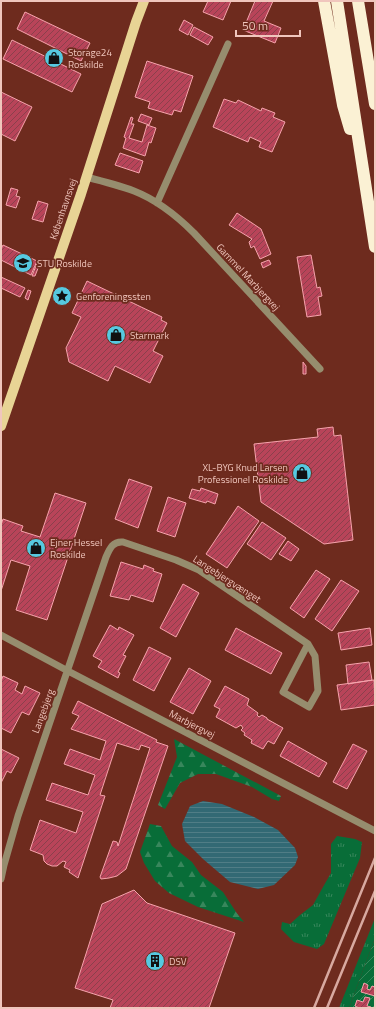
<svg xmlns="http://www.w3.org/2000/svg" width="376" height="1009" font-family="'Titillium Web',sans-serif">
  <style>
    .grass { fill: url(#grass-tufts) }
    .forest { fill: url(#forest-firs) }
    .garden { fill: url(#garden-furrows) }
    .water { fill: url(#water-rules) }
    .building { fill: url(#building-hatch); stroke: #f6a3ac }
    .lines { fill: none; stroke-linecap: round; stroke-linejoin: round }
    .minor { stroke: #968d6e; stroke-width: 7 }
    .major { stroke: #e8d495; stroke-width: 10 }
    .highway { stroke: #fbf1d4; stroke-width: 12 }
    .rail { stroke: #d8a9a0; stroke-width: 2.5 }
    .labels { text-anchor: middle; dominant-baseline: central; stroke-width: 3.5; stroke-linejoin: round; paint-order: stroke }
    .poi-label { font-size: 10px; fill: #f0c6bd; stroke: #6e2b1e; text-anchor: start }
    .street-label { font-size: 10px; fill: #f0c6bd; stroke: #6e2b1e }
  </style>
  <defs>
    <pattern id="grass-tufts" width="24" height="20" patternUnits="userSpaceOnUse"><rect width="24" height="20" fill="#086d38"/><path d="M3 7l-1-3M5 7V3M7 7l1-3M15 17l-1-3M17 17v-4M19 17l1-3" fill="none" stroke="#38875c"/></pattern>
    <pattern id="forest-firs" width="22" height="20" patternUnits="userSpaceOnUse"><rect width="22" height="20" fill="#086d38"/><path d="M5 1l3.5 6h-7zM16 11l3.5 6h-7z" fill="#38875c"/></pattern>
    <pattern id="garden-furrows" width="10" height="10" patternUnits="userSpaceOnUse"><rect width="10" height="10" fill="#086d38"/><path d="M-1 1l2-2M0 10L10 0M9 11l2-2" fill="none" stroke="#38875c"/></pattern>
    <pattern id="water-rules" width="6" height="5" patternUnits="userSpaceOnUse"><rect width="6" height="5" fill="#326974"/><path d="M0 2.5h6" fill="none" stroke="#507d86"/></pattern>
    <pattern id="building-hatch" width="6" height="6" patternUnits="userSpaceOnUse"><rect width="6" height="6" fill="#b84459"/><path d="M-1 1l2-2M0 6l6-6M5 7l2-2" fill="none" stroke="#8b404c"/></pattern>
  </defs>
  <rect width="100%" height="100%" fill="#6e2b1e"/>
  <path class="grass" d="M337 836 355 839 362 842 360 858 324 944 317 949 294 942 281 929 282 922 290 924 300 915 313 905 323 887 331 873V844Z
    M375 918V938L349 1008H339Z"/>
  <path class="forest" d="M174 739 281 796 279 801 272 799 252 787 216 774H198L180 783 165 809 158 805 177 757Z
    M150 824 161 826 172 846 192 862 201 875 223 892 236 912 244 922 198 907 169 893 155 881 144 863 140 852Z"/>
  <path class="garden" d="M375 938V1008H349Z"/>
  <path class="water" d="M203 801 222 804 254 817 278 830 295 848 298 857 295 865 274 885 258 889 230 882 203 859 185 841 182 824 190 806Z"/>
  <path class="building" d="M208 1H231L223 20 203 12Z
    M255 1H273L264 21 281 28 275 43 243 30Z
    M25 12 90 43 81 61 17 29Z
    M184 20 193 25 188 35 179 30Z
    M194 27 213 37 208 45 190 35Z
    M12 40 81 74 72 92 3 59Z
    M147 61 193 76 181 112 174 110 172 115 148 108 150 102 135 97Z
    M1 92 32 107 15 141 1 134Z
    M224 99 236 103 238 100 261 111 262 108 275 113 273 117 285 122 272 152 259 147 261 142 250 137 248 142 213 127Z
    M141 114 152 118 149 125 138 121Z
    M131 117 133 118 131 124H134L129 138 142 142 147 125 156 128 151 143 149 142 145 156 123 148 126 138 124 137Z
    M120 153 143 161 139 173 115 165Z
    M11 188 18 190 16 196 20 197 16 208 6 205Z
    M38 201 48 204 43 222 32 219Z
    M237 213 261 229 271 254 260 259 254 246 251 248 249 242 252 239 229 225Z
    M3 245 37 261 31 275 1 260V249Z
    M311 255 317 288 320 287 322 296 318 297 321 315 307 317 297 257Z
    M269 260 271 264 263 268 261 263Z
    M37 263H40L35 276H32Z
    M1 277 25 288 20 297 1 288Z
    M87 281 162 317 161 320 167 323 153 351 163 356 150 383 115 366 108 381 69 362 66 348 81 317 72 313Z
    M28 290 31 291 28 300 25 298Z
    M303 362 306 366V374H303Z
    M333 427 334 436 341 435 353 540 324 544 261 502 254 444 318 437 317 429Z
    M129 479 152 487 138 528 115 519Z
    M201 488 218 494 215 504 207 501 206 503 189 498 192 489 200 491Z
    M55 493 86 503 47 620 16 610 30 566 11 560 1 591V525L3 519 23 526 21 531 40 537Z
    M168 497 186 503 175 537 157 531Z
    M238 506 259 521 227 568 206 554Z
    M262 522 286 538 271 560 247 544Z
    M288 541 299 549 291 561 279 554Z
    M121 562 143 569 144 565 154 569 153 571 162 574 153 602 131 595 129 600 110 596Z
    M316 570 330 579 304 618 290 608Z
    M341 580 359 591 332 631 315 619Z
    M183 584 199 593 176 637 160 628Z
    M110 625 118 630 119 627 134 635 123 655 126 656 118 672 120 673 118 678 98 667 102 661 93 656Z
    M236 628 282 653 271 674 225 650Z
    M370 628 372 645 341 650 338 633Z
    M149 647 171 658 154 691 133 680Z
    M369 662 372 680 348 684 346 665Z
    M189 668 211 681 193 714 170 702Z
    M3 676 18 683 15 690 22 694 25 686 40 693 29 715 22 712 11 733 1 728V681Z
    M374 680 375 705 341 710 337 685Z
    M225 686 249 699 247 705 258 713 257 715 259 717 262 715 267 718V719L283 728 274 744 268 741 263 749 251 743 252 740 244 735 245 733 241 730 243 728 241 725 236 728 216 717 220 709 214 706Z
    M78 701 157 740 156 742 168 746 126 869 117 876 109 878 101 879 100 877 113 841 117 842 118 846 150 748 141 745 139 750 117 743 100 795 105 796 78 878 69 872 70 870 64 867 66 862 63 861 57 866H52L47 864 44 861 43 855 30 850 40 820 76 833 83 812 46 800 52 783 88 795 95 775 64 764 70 749 100 760 106 741 71 729 79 716 72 713Z
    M288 741 327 763 319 777 280 756Z
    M353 744 367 751 347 789 333 782Z
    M1 749 19 758 11 773 7 771 1 783Z
    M134 890 147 903 235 933 209 1008H110L113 1000 75 988 102 904Z
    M364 983 368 985 367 989 370 990 372 986 375 987V996L361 992Z
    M365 997 370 998 367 1006 371 1007V1008H359L355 1006 357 1000 363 1002Z"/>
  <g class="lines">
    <path class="minor" d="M86 177C102 181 118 185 134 191 157 200 177 216 194 233L320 369
      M157 203 228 44
      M1 635 68 671 375 831
      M1 879 4 865 18 816 106 557C110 548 113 541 123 542L176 560 199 570 308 644 315 656 318 691 309 707 283 692 308 644"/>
    <path class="major" d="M1 426 81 194 136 22 144 1"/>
    <path class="highway" d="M324 1 343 105 350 129
      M337 1 375 247
      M358 1 375 104"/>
    <path class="rail" d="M314 1008 375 858
      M327 1008 375 891"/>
  </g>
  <defs>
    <symbol id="shop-disc" viewBox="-11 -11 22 22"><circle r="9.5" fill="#56c9e0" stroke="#6e2b1e"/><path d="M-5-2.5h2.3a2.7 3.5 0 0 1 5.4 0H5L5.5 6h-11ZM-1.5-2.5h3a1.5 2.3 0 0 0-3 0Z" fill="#111"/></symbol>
    <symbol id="school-disc" viewBox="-11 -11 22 22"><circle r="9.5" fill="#56c9e0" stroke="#6e2b1e"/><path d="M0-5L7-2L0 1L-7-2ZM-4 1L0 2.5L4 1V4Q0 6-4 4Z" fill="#111"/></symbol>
    <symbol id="sight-disc" viewBox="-11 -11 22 22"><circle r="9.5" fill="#56c9e0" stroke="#6e2b1e"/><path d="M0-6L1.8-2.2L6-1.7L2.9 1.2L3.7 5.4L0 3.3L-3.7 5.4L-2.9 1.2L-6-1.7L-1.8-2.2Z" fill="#111"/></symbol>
    <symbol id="building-disc" viewBox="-11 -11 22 22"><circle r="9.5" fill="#56c9e0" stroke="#6e2b1e"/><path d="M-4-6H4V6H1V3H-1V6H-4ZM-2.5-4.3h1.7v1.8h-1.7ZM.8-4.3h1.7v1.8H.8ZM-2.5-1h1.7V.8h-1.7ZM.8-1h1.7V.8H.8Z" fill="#111"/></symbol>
  </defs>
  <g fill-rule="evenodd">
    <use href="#shop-disc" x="43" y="47" width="22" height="22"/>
    <use href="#school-disc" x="12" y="252" width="22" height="22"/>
    <use href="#sight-disc" x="51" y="285" width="22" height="22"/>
    <use href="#shop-disc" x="105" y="324" width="22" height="22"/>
    <use href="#shop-disc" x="291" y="462" width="22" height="22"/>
    <use href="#shop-disc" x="25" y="537" width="22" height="22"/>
    <use href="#building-disc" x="144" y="950" width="22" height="22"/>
  </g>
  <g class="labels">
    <g class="poi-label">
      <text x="68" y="52">Storage24<tspan x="68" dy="12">Roskilde</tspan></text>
      <text x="37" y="263">STU Roskilde</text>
      <text x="76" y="296">Genforeningssten</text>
      <text x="130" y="335">Starmark</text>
      <text x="288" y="467" text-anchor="end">XL-BYG Knud Larsen<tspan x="288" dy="12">Professionel Roskilde</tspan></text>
      <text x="50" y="542">Ejner Hessel<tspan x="50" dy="12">Roskilde</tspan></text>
      <text x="169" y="961">DSV</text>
    </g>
    <g class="street-label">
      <text transform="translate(63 209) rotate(-71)">Københavnsvej</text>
      <text transform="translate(248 277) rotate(47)">Gammel Marbjergvej</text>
      <text transform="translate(227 579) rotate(33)">Langebjergvænget</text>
      <text transform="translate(43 711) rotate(-70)">Langebjerg</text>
      <text transform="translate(192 724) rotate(27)">Marbjergvej</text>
    </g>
  </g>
  <rect width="376" height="1009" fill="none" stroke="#f0c6bd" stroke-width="4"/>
  <path d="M236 30v6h64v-6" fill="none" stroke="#f0c6bd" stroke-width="2"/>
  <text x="242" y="30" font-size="12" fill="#f0c6bd" stroke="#6e2b1e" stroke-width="3" paint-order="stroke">50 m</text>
</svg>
